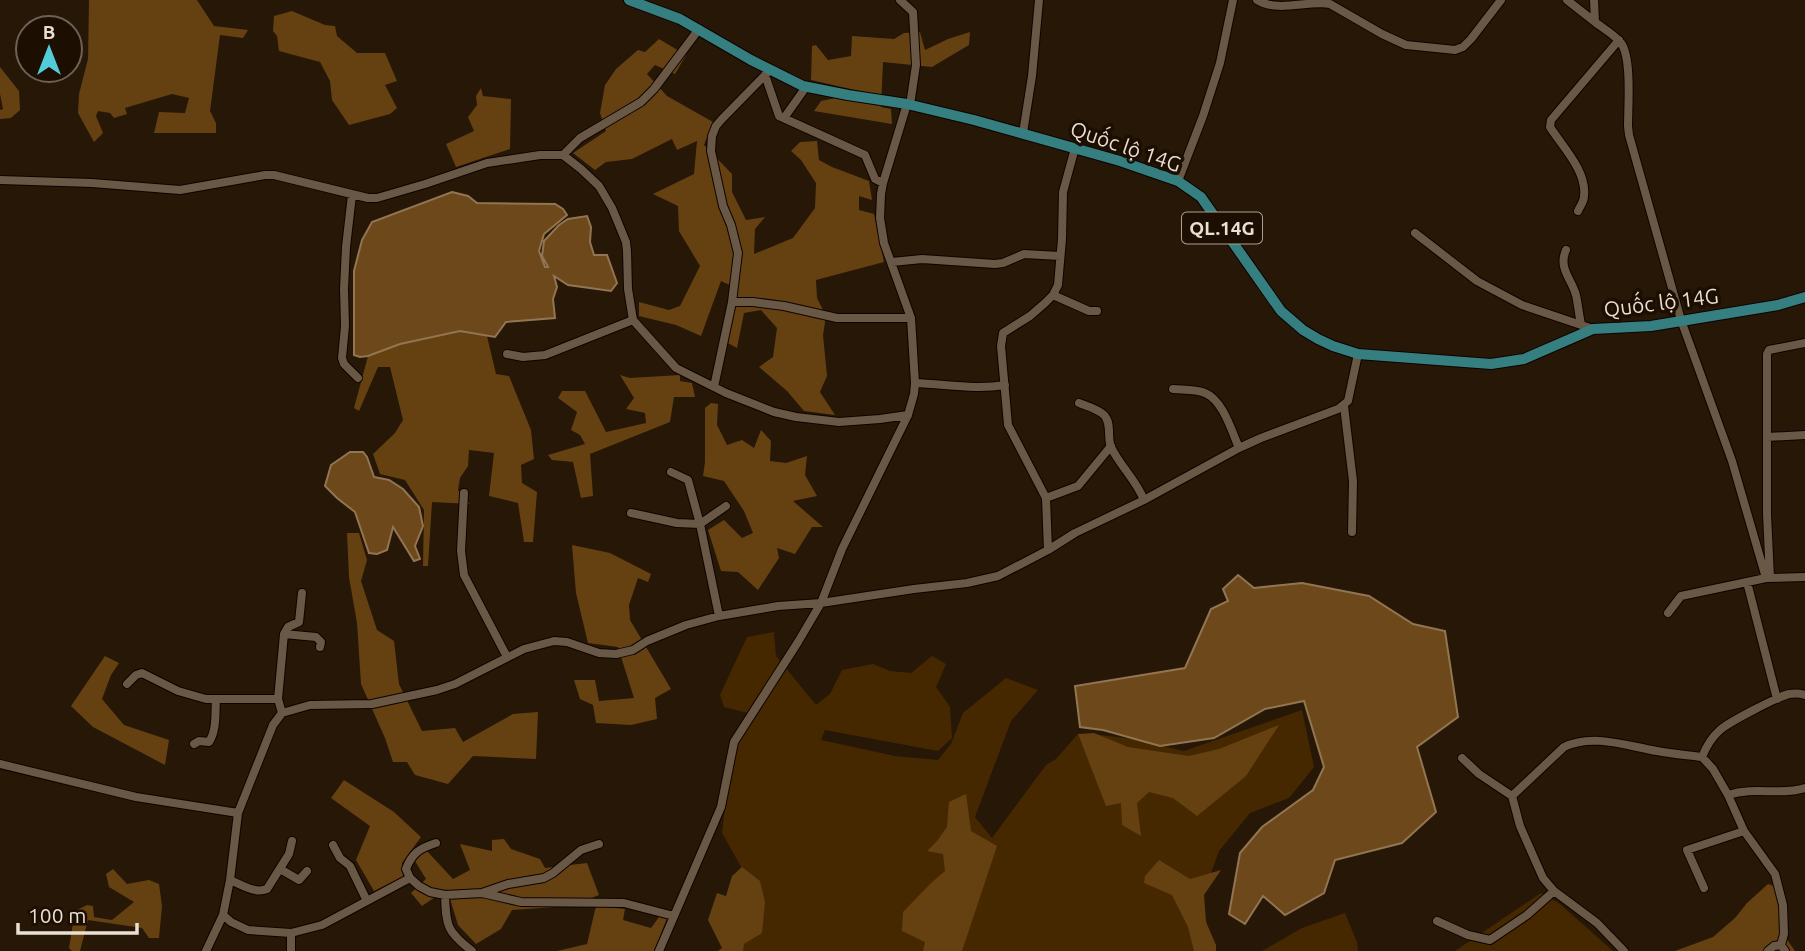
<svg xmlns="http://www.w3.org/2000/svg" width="1805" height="951" font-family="Ubuntu,sans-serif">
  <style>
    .green { fill: #462800 }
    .forest { fill: #654112 }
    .water { fill: #6d481a; stroke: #927552; stroke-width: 2 }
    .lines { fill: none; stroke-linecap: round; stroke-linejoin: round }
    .minor-casing { stroke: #0e0300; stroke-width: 10 }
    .major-casing { stroke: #0e0300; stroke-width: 12 }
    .minor { stroke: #695845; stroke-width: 8 }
    .major { stroke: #357f80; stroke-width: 10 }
    .labels { text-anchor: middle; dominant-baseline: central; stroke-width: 7; stroke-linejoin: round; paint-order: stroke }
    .shield { fill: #1c0e01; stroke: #aca095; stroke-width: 2 }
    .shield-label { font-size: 19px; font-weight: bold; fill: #e9dfd4 }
    .street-label { font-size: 21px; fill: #e9dfd4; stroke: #1c0e01 }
  </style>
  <rect width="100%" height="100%" fill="#261707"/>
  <path class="green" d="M774 632 776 656 816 705 830 694 842 670 873 664 890 671 911 673 932 656 946 664 936 687 950 707 952 738 938 751 825 730 821 740 895 756 938 760 951 744 963 713 1006 678 1038 690 1011 721 975 817 992 838 1046 765 1056 759 1078 734 1082 745 1100 735 1133 739 1184 751 1302 710 1314 767 1289 798 1250 813 1219 851 1201 900 1214 951H733L757 895 722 833 731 755 756 715 724 707 720 695 747 637Z
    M1541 893 1560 904 1613 951H1455Z
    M1345 913 1357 942 1358 951H1262L1302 928Z"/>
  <path class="forest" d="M89 0H197L214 26 248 30 243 38 220 35 210 111 216 123V133H154L159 112 185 113 189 98 172 94 125 108 127 114 114 118 110 113 98 111 96 116 103 133 94 142 78 113 79 94 88 59Z
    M292 11 325 25 335 26 337 36 357 53H385L397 81 385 85 397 108 390 114 349 125 332 100 330 81 320 62 279 51 277 36 273 31 274 16Z
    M920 32 925 50 948 39 970 32 969 45 932 67 883 62 881 107 891 109 892 124 814 111 821 101 864 92 811 80 812 46 816 45 828 60 851 56 852 36 894 39 904 33Z
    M659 39 686 55 675 74 655 65 647 74 667 96 713 122 704 145 732 174V192L746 220 765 217 755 229 754 254 793 238 815 208 816 183 801 160 791 151 800 142 817 141 819 160 832 167 869 181 872 200 859 196V210L874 214 884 262 816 280 817 298 826 316 823 335 827 376 820 392 835 415 804 411 787 391 759 367 773 357 777 328 761 310 744 313 737 348 726 342 736 288 721 281 701 336 676 325 639 316V302L669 310 680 306 700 266 679 231 678 206 653 194 694 174 697 141 677 150 672 139 632 159 606 162 595 170 573 153 606 131 600 113 605 85 616 69 638 50 645 52Z
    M0 67 19 91 20 110 11 118 0 119V110L3 109 0 94Z
    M481 88 483 96 511 99 510 149 456 167 446 144 474 131 468 117 477 105 476 96Z
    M460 331 487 336 496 374 509 376 531 430 534 459 521 465 522 483 537 492 533 542H524L518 503 489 496 494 453 469 450 468 466 460 478 458 490 470 504 432 502 428 566H423L424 510 405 480 380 474 373 454 395 433 403 420 390 367H378L359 411 354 408 368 356 400 344Z
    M620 375 630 378 680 375V381L692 383 695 397H674L670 422 590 454 593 496 581 498 573 462 552 460 548 455 585 444 580 435 571 430 577 412 558 398 562 391H585L606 432 646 423 645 413 626 409 634 398Z
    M711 403 718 404 717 425 727 445 742 440 754 448 761 430 771 441 770 461 786 463 807 456 805 475 817 496 793 501 823 527H812L795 554 777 548 779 558 758 590 738 572 721 571 708 530 724 520 742 538 753 533 744 511 724 481 703 476 705 462V408Z
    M347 533H359L367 560 361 581 377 630 394 641 399 684 422 731 455 728 463 742 513 714 538 712 536 759 473 756 448 784 415 775 407 762H393L385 738 361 684 357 623 349 577Z
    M572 545 610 553 651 574 648 582 638 578 629 605 630 620 671 689 655 698 657 719 631 725 596 723 593 705 580 699 574 680H595L599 701 634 698 618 647 588 643 576 593Z
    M105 656 119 663 111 675 102 699 124 725 169 740 165 765 93 727 71 706Z
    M1279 725 1246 776 1197 816 1173 798 1149 792 1137 803 1141 836 1122 825 1121 803 1106 806 1078 734 1094 733 1128 747 1189 756 1219 749Z
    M344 780 394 812 421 837 402 863 403 877 374 891 356 860 370 826 331 798Z
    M966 794 971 831 997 846 962 951H923L925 942 902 931 903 912 931 883 945 871 943 854 927 851 937 841 947 827 949 802Z
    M504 839 511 849 540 859 545 868 587 863 599 895 571 906 512 910 501 929 476 944 458 925 447 889 422 906 411 893 426 879 415 861 426 850 453 879 470 870 460 844 492 851V840Z
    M1159 860 1190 879 1221 870 1204 895 1206 922 1216 945V951H1194L1188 927 1172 895 1144 883 1145 876Z
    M742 867 760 881 765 902 762 933 744 944 743 951H718L722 948 708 920 717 893 726 896 732 876Z
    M113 869 127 884 149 880 159 884 162 906 159 938H149L142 928 88 920 80 951H72L69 948 75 911 87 905 93 906 94 917 112 920 134 902 109 887 106 874Z
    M1768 884 1777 887 1781 906V931L1795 951H1675L1713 937 1735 918 1747 903Z
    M596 906 625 909 623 920 651 928 664 910 670 911 654 951H557L587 944Z"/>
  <path class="water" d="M452 192 468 196 477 203 555 204 563 209 567 215 544 234 539 251 545 267H548L542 256 544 241 559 225 568 219 587 216 591 227 590 242 594 255H607L617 283 611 291 568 285 554 276 557 287 553 299 555 318 506 322 495 337 460 331 400 344 368 356 360 357 354 355V271L362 240 372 222Z
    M350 452H363L367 457 374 477 389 480 403 489 419 507 423 526 415 546 420 559 414 561 393 527 387 550 377 554 369 553 355 512 337 498 325 486 331 465Z
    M1238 575 1254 588 1302 583 1369 596 1413 624 1445 631 1458 717 1417 747 1436 812 1402 843 1335 860 1324 893 1285 915 1263 896 1245 924 1229 914 1240 853 1262 827 1313 790 1324 767 1304 701 1265 709 1214 738 1160 746 1103 730 1080 727 1075 686 1185 668 1211 609 1228 601 1223 589Z"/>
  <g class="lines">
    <defs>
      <path id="minor" d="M900 0 913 12 916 65 910 105
        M1257 0C1279 13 1307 0 1330 4L1382 34 1406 45 1455 50 1463 47 1471 39 1501 0
        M1567 0 1595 22
        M1594 0 1595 22C1604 29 1615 35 1621 43 1632 58 1628 107 1628 126L1629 135 1681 320 1732 461 1766 578
        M770 70 722 119 716 126 712 136 711 151 723 206 731 225 738 253 732 302H753L784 306 837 318H911
        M765 75 779 116 865 155 875 179 883 183
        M784 118 806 87
        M1023 133 1032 76 1039 0
        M563 155 580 138 641 102 654 89 699 29
        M0 180 92 183 180 190 265 175H274L368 198H377L425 184 487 163 540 155H563L581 169 599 186 612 208 626 242 627 251 628 289 633 320 676 368 726 393 774 412 796 417 839 422 880 419 908 415
        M1178 181 1203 116 1220 63 1233 0
        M352 195 346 247 344 289 345 326 342 358 344 364 358 378
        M1578 211C1580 206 1584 202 1584 196 1587 171 1562 146 1550 127L1551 120 1619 40
        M1415 233 1477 281 1522 305 1593 329
        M1566 250C1558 268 1571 278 1576 295 1578 304 1579 315 1581 324
        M892 262 922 259 995 264 1003 263 1024 254 1060 256
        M1053 295 1089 311H1097
        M507 354 523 357 545 355 633 320
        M915 383C946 384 975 390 1005 385
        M714 387 732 302
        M1173 389C1183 390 1195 389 1205 393 1223 400 1232 432 1239 448
        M1079 403C1087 406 1098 409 1104 415 1112 423 1107 438 1111 447 1120 466 1136 480 1144 500
        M1344 406 1353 481 1352 532
        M1767 437 1805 435
        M671 472 688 480 700 524 719 616
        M464 493 461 551 464 575 507 657
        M1046 498 1078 486 1111 446
        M631 513 677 523 700 524 726 506
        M1048 550 1046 498 1008 425 1001 346 1003 333 1030 316 1045 303 1053 295 1058 285 1062 239 1063 192 1075 148
        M1770 578 1767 514V354L1769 350 1805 343
        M1747 582 1777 699
        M1668 613 1681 596 1766 578 1805 577
        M284 634 316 637 321 642 320 647
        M127 684 136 675 142 673 178 691 206 699H278
        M282 713 278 699 284 634 288 627 299 622 302 593
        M194 744 199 741 209 742C217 730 215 713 216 699
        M1702 757 1713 769 1728 795 1744 831 1775 874 1783 905 1784 934 1781 945
        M1462 758 1479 774 1512 796 1520 826 1543 878 1554 891 1597 923 1624 951
        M0 764 136 797 238 813 273 725 282 713 310 705 372 704 437 690 455 684 524 649 554 641 567 642 599 653 616 654 633 650 647 641 686 625 719 616 778 606 821 603 914 589 967 583 998 576 1048 550 1075 533 1144 500 1239 448 1261 438 1338 409 1348 401 1358 354
        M1728 795C1756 786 1778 796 1805 788
        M1512 796 1564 747C1593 733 1627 746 1657 751 1672 754 1687 755 1702 757 1706 747 1712 737 1720 730 1729 722 1777 697 1789 694 1795 693 1799 693 1805 695
        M436 843C420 848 412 853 406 869L410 878 419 886 430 892 445 895 482 893 521 902 624 903 674 916
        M333 845 340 858 350 866 367 901
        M280 869 299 880 307 871
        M230 880C242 885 255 894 267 889L289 854 292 841
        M1704 888 1687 850 1744 831
        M482 893 508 884 544 878 553 873 581 850 599 844
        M445 895C446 926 447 932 472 951
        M223 915 231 922 248 930 291 933 322 925 410 878
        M1437 921 1468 935 1490 940 1527 915 1554 891
        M291 933V951
        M206 951 223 915 230 880 238 813
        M659 951 721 807 734 742 798 642 821 603 842 549 908 415 914 394 915 383 911 318 884 243 880 218 881 194 883 183 907 104
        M1768 951 1774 946 1781 945 1785 951"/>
      <path id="major" d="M629 0 680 19 751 60 803 86 848 95 907 104 974 120 1120 161 1178 181 1201 197 1281 311 1303 330 1318 339 1333 346 1358 354 1491 364 1524 359 1593 329 1651 326 1778 305 1805 297"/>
    </defs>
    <use href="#minor" class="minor-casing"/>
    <use href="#major" class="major-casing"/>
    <use href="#minor" class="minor"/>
    <use href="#major" class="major"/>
  </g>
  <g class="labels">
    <rect class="shield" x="1182" y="212.5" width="80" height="31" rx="5"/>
    <g class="shield-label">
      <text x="1222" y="228">QL.14G</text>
    </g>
    <g class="street-label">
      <text transform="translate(1126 146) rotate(19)">Quốc lộ 14G</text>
      <text transform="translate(1661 302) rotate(-7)">Quốc lộ 14G</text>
    </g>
  </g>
  <g transform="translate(49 49)"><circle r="33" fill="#1c0e01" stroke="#6e6255" stroke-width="2"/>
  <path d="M0-5L12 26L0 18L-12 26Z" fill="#53cbdb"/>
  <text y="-10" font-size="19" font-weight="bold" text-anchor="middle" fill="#e9dfd4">B</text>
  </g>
  <path d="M18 923v10h119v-10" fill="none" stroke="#e9dfd4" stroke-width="3.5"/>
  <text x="28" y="923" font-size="21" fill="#e9dfd4" stroke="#1c0e01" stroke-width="5" paint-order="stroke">100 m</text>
</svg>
